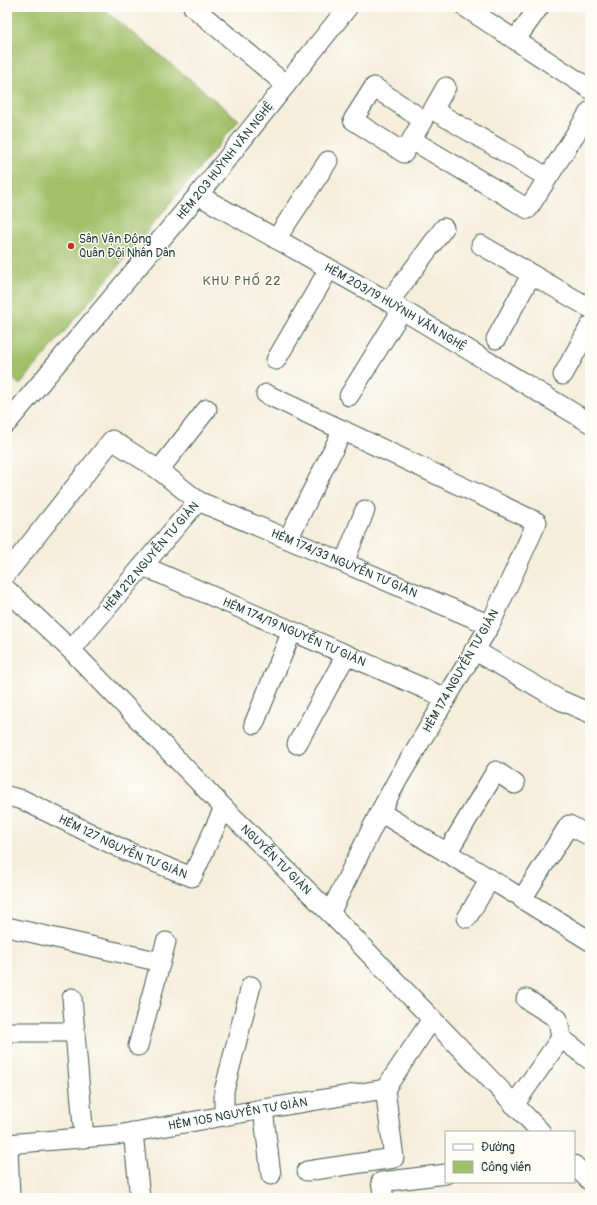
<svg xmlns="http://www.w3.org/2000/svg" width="597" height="1205" font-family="Pangolin,sans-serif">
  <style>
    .green { fill: #a1c068; stroke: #607e4e }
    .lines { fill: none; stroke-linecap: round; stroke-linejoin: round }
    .minor-casing { stroke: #3f584d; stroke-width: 21 }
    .minor { stroke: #fff; stroke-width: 19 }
    .poi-dot { fill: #c8321e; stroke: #fdfcf7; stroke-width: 1.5 }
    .labels { text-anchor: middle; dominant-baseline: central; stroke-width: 3; stroke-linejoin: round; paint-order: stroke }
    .street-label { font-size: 12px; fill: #1f3d34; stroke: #fdfcf7 }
    .poi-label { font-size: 12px; fill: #1f3d34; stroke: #fdfcf7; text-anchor: start }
    .neighbourhood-label { font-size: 13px; letter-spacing: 1px; fill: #5a614c; stroke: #fdfcf7 }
  </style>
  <rect width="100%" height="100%" fill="#fdfcf7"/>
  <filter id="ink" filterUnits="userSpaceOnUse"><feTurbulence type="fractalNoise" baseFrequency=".025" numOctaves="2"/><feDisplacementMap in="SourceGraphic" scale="8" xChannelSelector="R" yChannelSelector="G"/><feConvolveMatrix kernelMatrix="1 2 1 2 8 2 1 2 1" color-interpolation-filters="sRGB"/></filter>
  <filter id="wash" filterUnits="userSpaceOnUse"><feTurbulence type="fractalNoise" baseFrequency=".012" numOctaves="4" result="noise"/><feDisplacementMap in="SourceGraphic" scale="16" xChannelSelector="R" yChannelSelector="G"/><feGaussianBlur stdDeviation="0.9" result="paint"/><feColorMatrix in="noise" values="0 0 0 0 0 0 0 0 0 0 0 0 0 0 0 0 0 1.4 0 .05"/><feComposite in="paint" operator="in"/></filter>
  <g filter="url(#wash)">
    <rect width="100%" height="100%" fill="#f5eedb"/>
    <path class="green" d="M7 7H101L239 120 20 385 7 373Z"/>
  </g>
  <g filter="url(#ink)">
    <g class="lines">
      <defs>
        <g id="minor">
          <path d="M193 7 286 85"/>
          <path d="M465 7 590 89"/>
          <path d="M516 39 539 7"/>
          <path d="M374 87 423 120 404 153 353 120Z"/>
          <path d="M446 87 433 110 547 177"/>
          <path d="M412 140 528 209 590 111"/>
          <path id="s1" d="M198 195 389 302 590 423"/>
          <path d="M276 239 328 161"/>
          <path d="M481 245 590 308"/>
          <path d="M389 302 444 228"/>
          <path d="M496 339 531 275"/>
          <path d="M276 360 329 269"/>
          <path d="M563 375 590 326"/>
          <path d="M266 394 537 522 490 625 398 779 380 812 330 913"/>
          <path d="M349 396 402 310"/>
          <path id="s2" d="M7 423 198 195 348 7"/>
          <path d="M159 470 207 409"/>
          <path d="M288 539 343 430"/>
          <path d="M344 563 365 510"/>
          <path id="s3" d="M143 566 446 698"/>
          <path id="s4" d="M7 573 112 440 159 470 198 501 490 625"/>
          <path id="s5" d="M7 590 71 650 224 808 330 913 541 1132"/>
          <path id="s6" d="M71 650 198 501"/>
          <path d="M474 650 560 700 590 713"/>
          <path d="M254 724 292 631"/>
          <path d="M297 744 346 655"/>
          <path id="s7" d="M7 796 23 800 126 851 192 877 224 808"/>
          <path d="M380 812 513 893"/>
          <path d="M590 836 569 825 522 899 590 941"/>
          <path d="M447 853 496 771 515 784"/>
          <path d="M467 918 490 879"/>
          <path d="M7 927 161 962"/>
          <path d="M72 998 84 1138"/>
          <path d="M526 999 558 1019 561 1038 590 1060"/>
          <path d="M7 1032H75"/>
          <path d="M138 1046 166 942"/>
          <path d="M514 1105 561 1038"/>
          <path d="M263 1109 271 1175"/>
          <path d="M224 1116V1091L251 986"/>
          <path d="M133 1132 140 1198"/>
          <path id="s8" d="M7 1144 117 1135 263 1109 385 1089 432 1019"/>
          <path d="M8 1144 10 1198"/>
          <path d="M574 1165 590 1181"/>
          <path d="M307 1171 394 1158 385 1089"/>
          <path d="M384 1198 381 1182 446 1174"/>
        </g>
      </defs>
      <use href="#minor" class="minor-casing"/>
      <use href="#minor" class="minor"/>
    </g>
  </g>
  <circle class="poi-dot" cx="71" cy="246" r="4"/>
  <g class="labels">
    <g class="street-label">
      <text stroke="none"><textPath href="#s2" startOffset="341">HẺM 203 HUỲNH VĂN NGHỆ</textPath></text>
      <text stroke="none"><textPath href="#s1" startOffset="227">HẺM 203/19 HUỲNH VĂN NGHỆ</textPath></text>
      <text stroke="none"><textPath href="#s6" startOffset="123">HẺM 212 NGUYỄN TƯ GIẢN</textPath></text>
      <text stroke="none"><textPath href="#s4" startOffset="434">HẺM 174/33 NGUYỄN TƯ GIẢN</textPath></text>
      <text stroke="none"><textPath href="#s3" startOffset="165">HẺM 174/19 NGUYỄN TƯ GIẢN</textPath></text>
      <text transform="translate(461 671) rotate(-60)">HẺM 174 NGUYỄN TƯ GIẢN</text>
      <text stroke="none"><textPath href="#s7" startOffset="127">HẺM 127 NGUYỄN TƯ GIẢN</textPath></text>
      <text stroke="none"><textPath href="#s5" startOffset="381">NGUYỄN TƯ GIẢN</textPath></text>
      <text stroke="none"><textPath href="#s8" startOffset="233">HẺM 105 NGUYỄN TƯ GIẢN</textPath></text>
    </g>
    <g class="poi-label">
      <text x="79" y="239">Sân Vận Động<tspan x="79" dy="14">Quân Đội Nhân Dân</tspan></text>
    </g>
    <g class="neighbourhood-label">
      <text x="242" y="281">KHU PHỐ 22</text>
    </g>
  </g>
  <rect width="597" height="1205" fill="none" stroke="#fdfcf7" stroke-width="24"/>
  <rect x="445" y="1131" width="130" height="52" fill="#fdfcf7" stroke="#a4b0a9"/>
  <rect x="453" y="1144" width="20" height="6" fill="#ffffff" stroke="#a4b0a9"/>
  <text x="481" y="1151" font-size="12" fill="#1f3d34">Đường</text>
  <rect x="453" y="1161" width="20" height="12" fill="#a1c068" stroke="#a4b0a9"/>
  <text x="481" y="1171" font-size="12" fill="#1f3d34">Công viên</text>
</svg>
